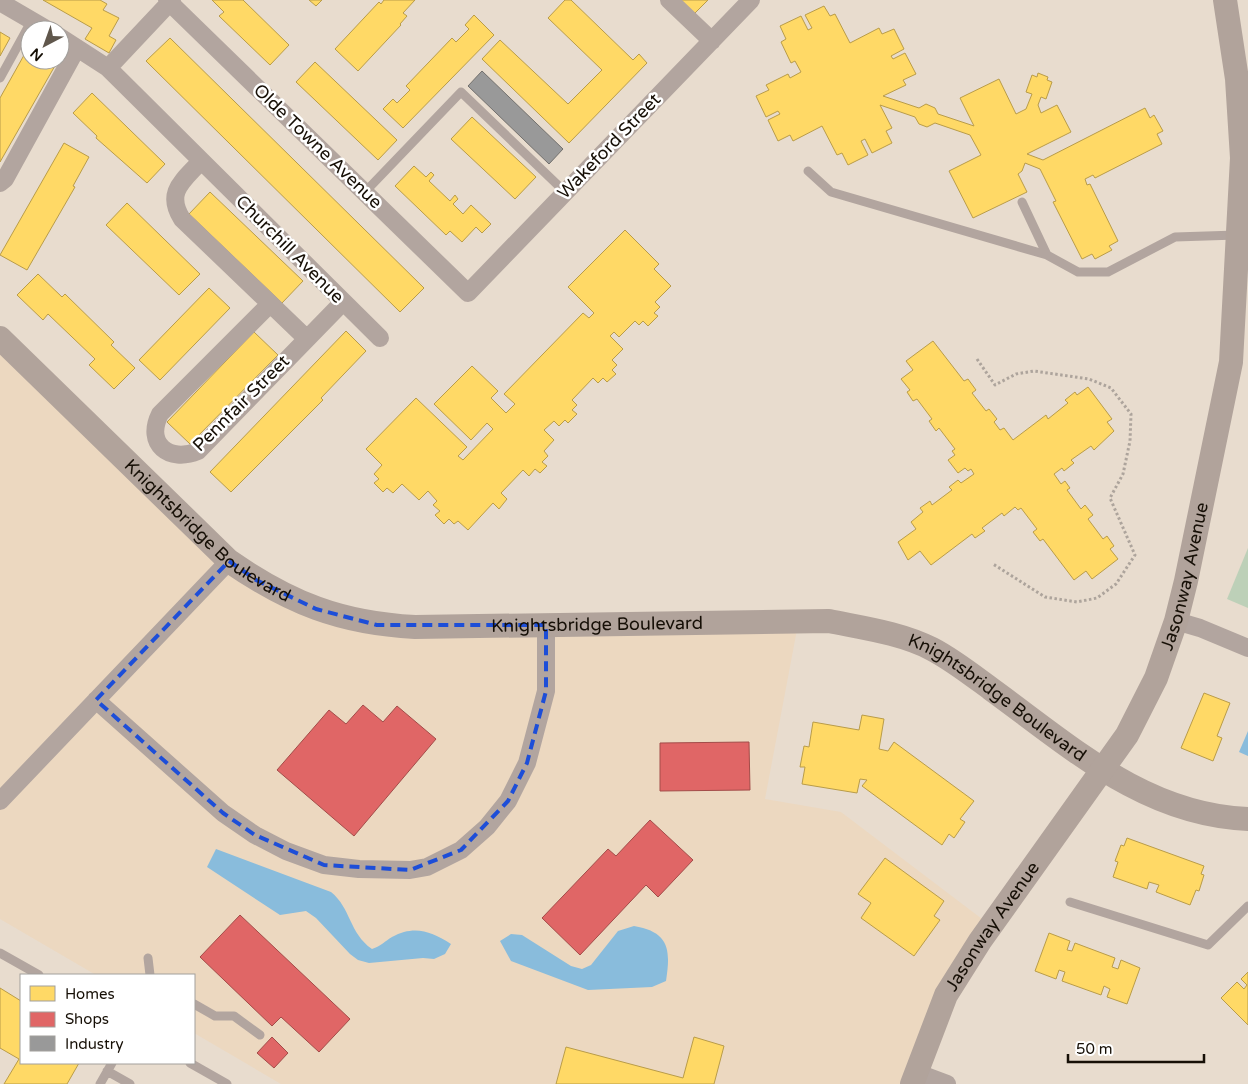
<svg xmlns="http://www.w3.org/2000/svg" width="1248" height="1084" font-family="'Varela Round',sans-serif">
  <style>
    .built { fill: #ecd8c0 }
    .green { fill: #bdd0b8 }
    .water { fill: #89bcdc }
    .homes { fill: #ffd966; stroke: #b99c49 }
    .shops { fill: #e06666; stroke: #a34c49 }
    .industry { fill: #999; stroke: #72706d }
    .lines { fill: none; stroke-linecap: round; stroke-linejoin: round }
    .path { stroke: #ada49c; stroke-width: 3; stroke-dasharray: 2.5 2.5; stroke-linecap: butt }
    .lane { stroke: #b2a59f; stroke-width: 9 }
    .street { stroke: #b2a59f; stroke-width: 18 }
    .secondary { stroke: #b1a39b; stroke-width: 24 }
    .marked { fill: none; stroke: #1d4ed8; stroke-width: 4; stroke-dasharray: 10 6; stroke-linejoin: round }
    .labels { text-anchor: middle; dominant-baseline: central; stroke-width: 5; stroke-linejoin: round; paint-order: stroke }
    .street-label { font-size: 18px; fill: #160f06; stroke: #fff }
  </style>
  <rect width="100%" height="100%" fill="#e8dcce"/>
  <path class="built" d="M0 343 217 553 381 625 799 619 765 799 841 812 990 925 911 1084H281L194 1033V975H96L0 919Z"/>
  <path class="green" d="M1248 548V608L1227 599Z"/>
  <path class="water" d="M1248 731V756L1239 752Z
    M216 849 331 892C351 908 349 933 372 949 381 946 385 941 392 937 414 925 431 931 451 944L445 954 434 959 423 958 369 963 358 960 350 954 316 918 306 911 280 915 207 867Z
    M634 926C669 932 671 949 666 981L652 987 588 990 511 961 500 941 511 934 522 935 571 966 582 969 591 965 618 931Z"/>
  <path class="homes" d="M43 0H100L107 4 103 10 119 18 109 36 116 40 109 53 85 39 92 28Z
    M212 0H243L289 45 270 65 219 16 224 12Z
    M309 0H322L316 6Z
    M384 0H415L403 13 407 16 400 24 401 25 358 71 335 49 379 2 381 4Z
    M565 0H571L633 60 639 54 647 63 569 143 482 59 500 40 568 104 602 70 548 18Z
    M679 0H708L694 14Z
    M824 6 830 16 835 14 850 43 879 28 882 34 894 29 904 49 891 56 893 59 905 53 916 74 903 80 906 85 883 96 919 108 926 104 935 108 938 114 974 126 960 98 999 79 1016 114 1026 109 1032 94 1026 92 1032 75 1037 77 1038 73 1048 77 1047 80 1052 82 1046 99 1041 97 1038 105 1041 113 1057 105 1071 132 1027 154 1043 160 1145 108 1150 118 1154 115 1163 131 1157 134 1162 144 1095 178 1093 175 1085 179 1087 185 1090 184 1118 241 1109 246 1112 250 1095 259 1092 254 1082 259 1053 202 1056 201 1040 169 1025 163 1022 171 1018 174 1027 192 973 218 949 171 981 155 970 135 935 123 927 127 919 124 915 117 880 105 892 128 886 131 892 143 872 153 865 139 861 141 868 155 848 165 842 153 837 155 822 126 793 141 790 135 778 141 768 120 780 114 778 111 766 117 756 96 769 90 766 85 788 74 790 78 801 72 795 61 791 63 781 42 786 39 780 26 801 16 808 30 812 28 805 15Z
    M474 15 494 35 403 128 383 109 393 99 397 103 410 90 406 86 452 38 456 42 469 29 465 25Z
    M0 32 10 38 0 56Z
    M170 38 424 288 400 312 146 61Z
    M28 48 30 50V60H48L56 64 0 162V98Z
    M315 62 397 140 378 160 296 82Z
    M92 93 165 164 147 183 96 138 97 136 73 113Z
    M472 117 536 177 515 199 451 139Z
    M64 143 89 157 73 186 75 187 27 270 0 255Z
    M414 166 426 177 431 172 434 175 429 181 450 201 455 195 458 199 453 204 463 214 471 205 491 224 482 233 476 227 462 242 450 231 446 235 395 186Z
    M210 192 303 281 282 303 189 214Z
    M127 203 200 274 179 295 106 225Z
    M625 230 659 264 654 269 671 286 655 302 660 307 654 313 658 316 648 326 643 321 639 325 635 321 619 337 614 332 610 336 623 349 612 360 617 365 612 370 616 374 607 382 603 378 598 383 593 378 572 400 577 405 572 410 577 414 568 423 565 420 559 426 554 421 544 430 554 440 544 451 548 456 542 462 547 466 540 473 535 469 529 476 523 470 501 493 507 499 499 509 493 503 468 530 458 521 454 524 449 519 444 524 435 515 440 511 433 505 437 501 428 491 419 500 402 484 393 493 387 488 383 492 374 483 379 479 374 474 382 465 366 449 416 398 467 447 458 456 463 460 493 429 487 423 471 440 434 404 472 366 498 391 491 398 506 413 515 404 504 394 583 313 589 318 594 313 568 287Z
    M38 274 62 297 65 294 114 342 111 345 135 368 114 389 89 365 95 359 48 314 43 320 17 295Z
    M209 288 230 308 160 380 139 360Z
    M346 331 366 351 321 398 323 400 231 492 210 472Z
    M254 332 278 355 190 444 167 422Z
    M933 341 964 381 968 379 976 390 972 393 986 411 989 409 997 419 994 422 1000 430 1004 428 1013 440 1046 415 1048 419 1068 403 1065 400 1075 392 1077 395 1088 387 1112 419 1107 422 1114 431 1094 450 1091 446 1071 460 1074 463 1064 471 1062 468 1054 474 1061 484 1065 481 1070 488 1067 490 1081 509 1085 505 1093 515 1088 519 1103 539 1107 536 1114 546 1110 549 1118 559 1092 579 1086 571 1074 580 1043 539 1040 541 1033 532 1037 529 1021 508 1018 510 1015 507 1004 516 1002 513 982 528 985 531 975 538 972 534 931 565 920 551 908 560 898 542 916 529 911 522 923 512 920 508 930 501 932 505 952 490 949 487 958 480 961 483 974 474 971 469 968 471 965 468 958 473 948 460 955 455 952 451 955 449 939 428 936 431 929 421 932 419 917 399 913 401 907 392 910 390 901 379 913 370 906 361Z
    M1204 693 1230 703 1217 736 1222 738 1213 761 1181 748Z
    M862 715 884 719 879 749 888 751 894 742 974 801 960 819 965 822 954 838 949 834 942 845 862 786 867 780 860 779 857 793 802 784 805 767H800L804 746 809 747 813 722 859 730Z
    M1127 838 1204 866 1201 874 1204 875 1199 891 1196 890 1190 905 1156 892 1159 885 1149 882 1147 889 1113 877 1118 862 1115 861 1121 845 1124 846Z
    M885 858 944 901 934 916 940 920 914 956 861 918 871 903 858 894Z
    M1049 933 1070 941 1067 950 1072 951 1075 943 1115 958 1112 967 1118 969 1121 960 1140 968 1127 1004 1107 997 1110 989 1104 986 1101 995 1062 981 1065 972 1059 970 1056 979 1035 971Z
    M1248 972V1025L1221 998 1237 982 1244 989 1247 985 1241 979Z
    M0 988 21 1001V1063H79L67 1084H4L19 1059 0 1048Z
    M694 1037 724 1046 714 1084H556L566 1047 683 1078Z"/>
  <path class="shops" d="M363 705 383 722 397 706 436 739 354 836 277 770 329 710 346 724Z
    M749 742 750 790 660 791V743Z
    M650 820 693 860 658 897 646 885 580 955 542 918 608 849 616 856Z
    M240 915 350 1019 319 1052 281 1017 272 1026 200 957Z
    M272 1037 288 1053 274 1068 257 1053Z"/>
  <path class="industry" d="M482 71 563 149 549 164 468 86Z"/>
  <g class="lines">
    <path class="path" d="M977 359 995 385 1016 374 1034 371 1089 379 1111 388 1131 414 1130 441 1123 474 1110 498 1135 555 1116 584 1097 598 1077 602 1045 597 993 564"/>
    <path class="lane" d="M0 78 32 20
      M808 171 831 192 1047 255 1078 272H1108L1175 237 1237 235
      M365 192 461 92 565 192
      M1022 202 1047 255
      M1070 902 1208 945 1248 906
      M0 953 39 975
      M148 958 150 975
      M194 1004 215 1016H234L260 1035
      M190 1063 227 1084
      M107 1071 130 1084
      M100 1084 112 1063"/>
    <path class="street" d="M167 0 468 293 751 0
      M669 0 712 41
      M0 2 48 30
      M60 37 108 68 380 338
      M108 68 172 0
      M201 161C183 181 165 192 182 219L306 338
      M0 183 5 179 77 48
      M270 304 160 414C145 444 169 463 198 451L343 302
      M1176 621 1200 628 1248 648
      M96 700 223 813 255 835 286 851 324 865 359 869 410 870 427 867 461 850 487 827 508 801 527 763 546 691V625
      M0 801 229 561
      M915 1072 947 1084"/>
    <g class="secondary">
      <path id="s1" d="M0 338 229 561C290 603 340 623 415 627L829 621C863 628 901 633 932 649 953 660 972 675 991 689 1071 747 1145 815 1248 819"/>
      <path id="s2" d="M912 1084 946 995 980 941 1127 735 1156 678 1176 621 1186 581 1231 362 1242 158 1237 79 1225 0"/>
    </g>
  </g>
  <path class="marked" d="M229 561 256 580 316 609 377 625H546V691L527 763 508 801 461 850 410 870 324 865 255 835 223 813 96 700Z"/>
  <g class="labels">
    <g class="street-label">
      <text transform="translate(318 146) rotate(44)">Olde Towne Avenue</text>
      <text transform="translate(609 146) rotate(-46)">Wakeford Street</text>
      <text transform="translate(290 249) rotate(45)">Churchill Avenue</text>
      <text transform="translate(241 403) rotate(-45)">Pennfair Street</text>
      <text stroke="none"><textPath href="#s1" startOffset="284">Knightsbridge Boulevard</textPath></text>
      <text stroke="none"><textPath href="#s2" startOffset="582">Jasonway Avenue</textPath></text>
      <text stroke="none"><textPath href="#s1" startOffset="702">Knightsbridge Boulevard</textPath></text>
      <text stroke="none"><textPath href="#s1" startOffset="1122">Knightsbridge Boulevard</textPath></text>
      <text stroke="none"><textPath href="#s2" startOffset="178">Jasonway Avenue</textPath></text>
    </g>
  </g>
  <rect x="20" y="974" width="175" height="90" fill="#ffffff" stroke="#a29f9b"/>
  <rect x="30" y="986" width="25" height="15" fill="#ffd966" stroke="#a29f9b"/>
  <text x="65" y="999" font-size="15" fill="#160f06">Homes</text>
  <rect x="30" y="1012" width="25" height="15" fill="#e06666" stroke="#a29f9b"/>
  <text x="65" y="1024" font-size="15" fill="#160f06">Shops</text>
  <rect x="30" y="1036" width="25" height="15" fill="#999999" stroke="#a29f9b"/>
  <text x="65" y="1049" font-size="15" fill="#160f06">Industry</text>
  <g transform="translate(45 45) rotate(221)"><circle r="24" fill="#ffffff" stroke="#a29f9b"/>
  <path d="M0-4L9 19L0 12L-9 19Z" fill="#60574c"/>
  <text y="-8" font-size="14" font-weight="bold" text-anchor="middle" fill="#160f06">N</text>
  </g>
  <path d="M1068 1054v8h136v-8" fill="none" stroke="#160f06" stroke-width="2.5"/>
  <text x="1076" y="1054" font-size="15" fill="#160f06" stroke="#ffffff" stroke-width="4" paint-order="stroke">50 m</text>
</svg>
